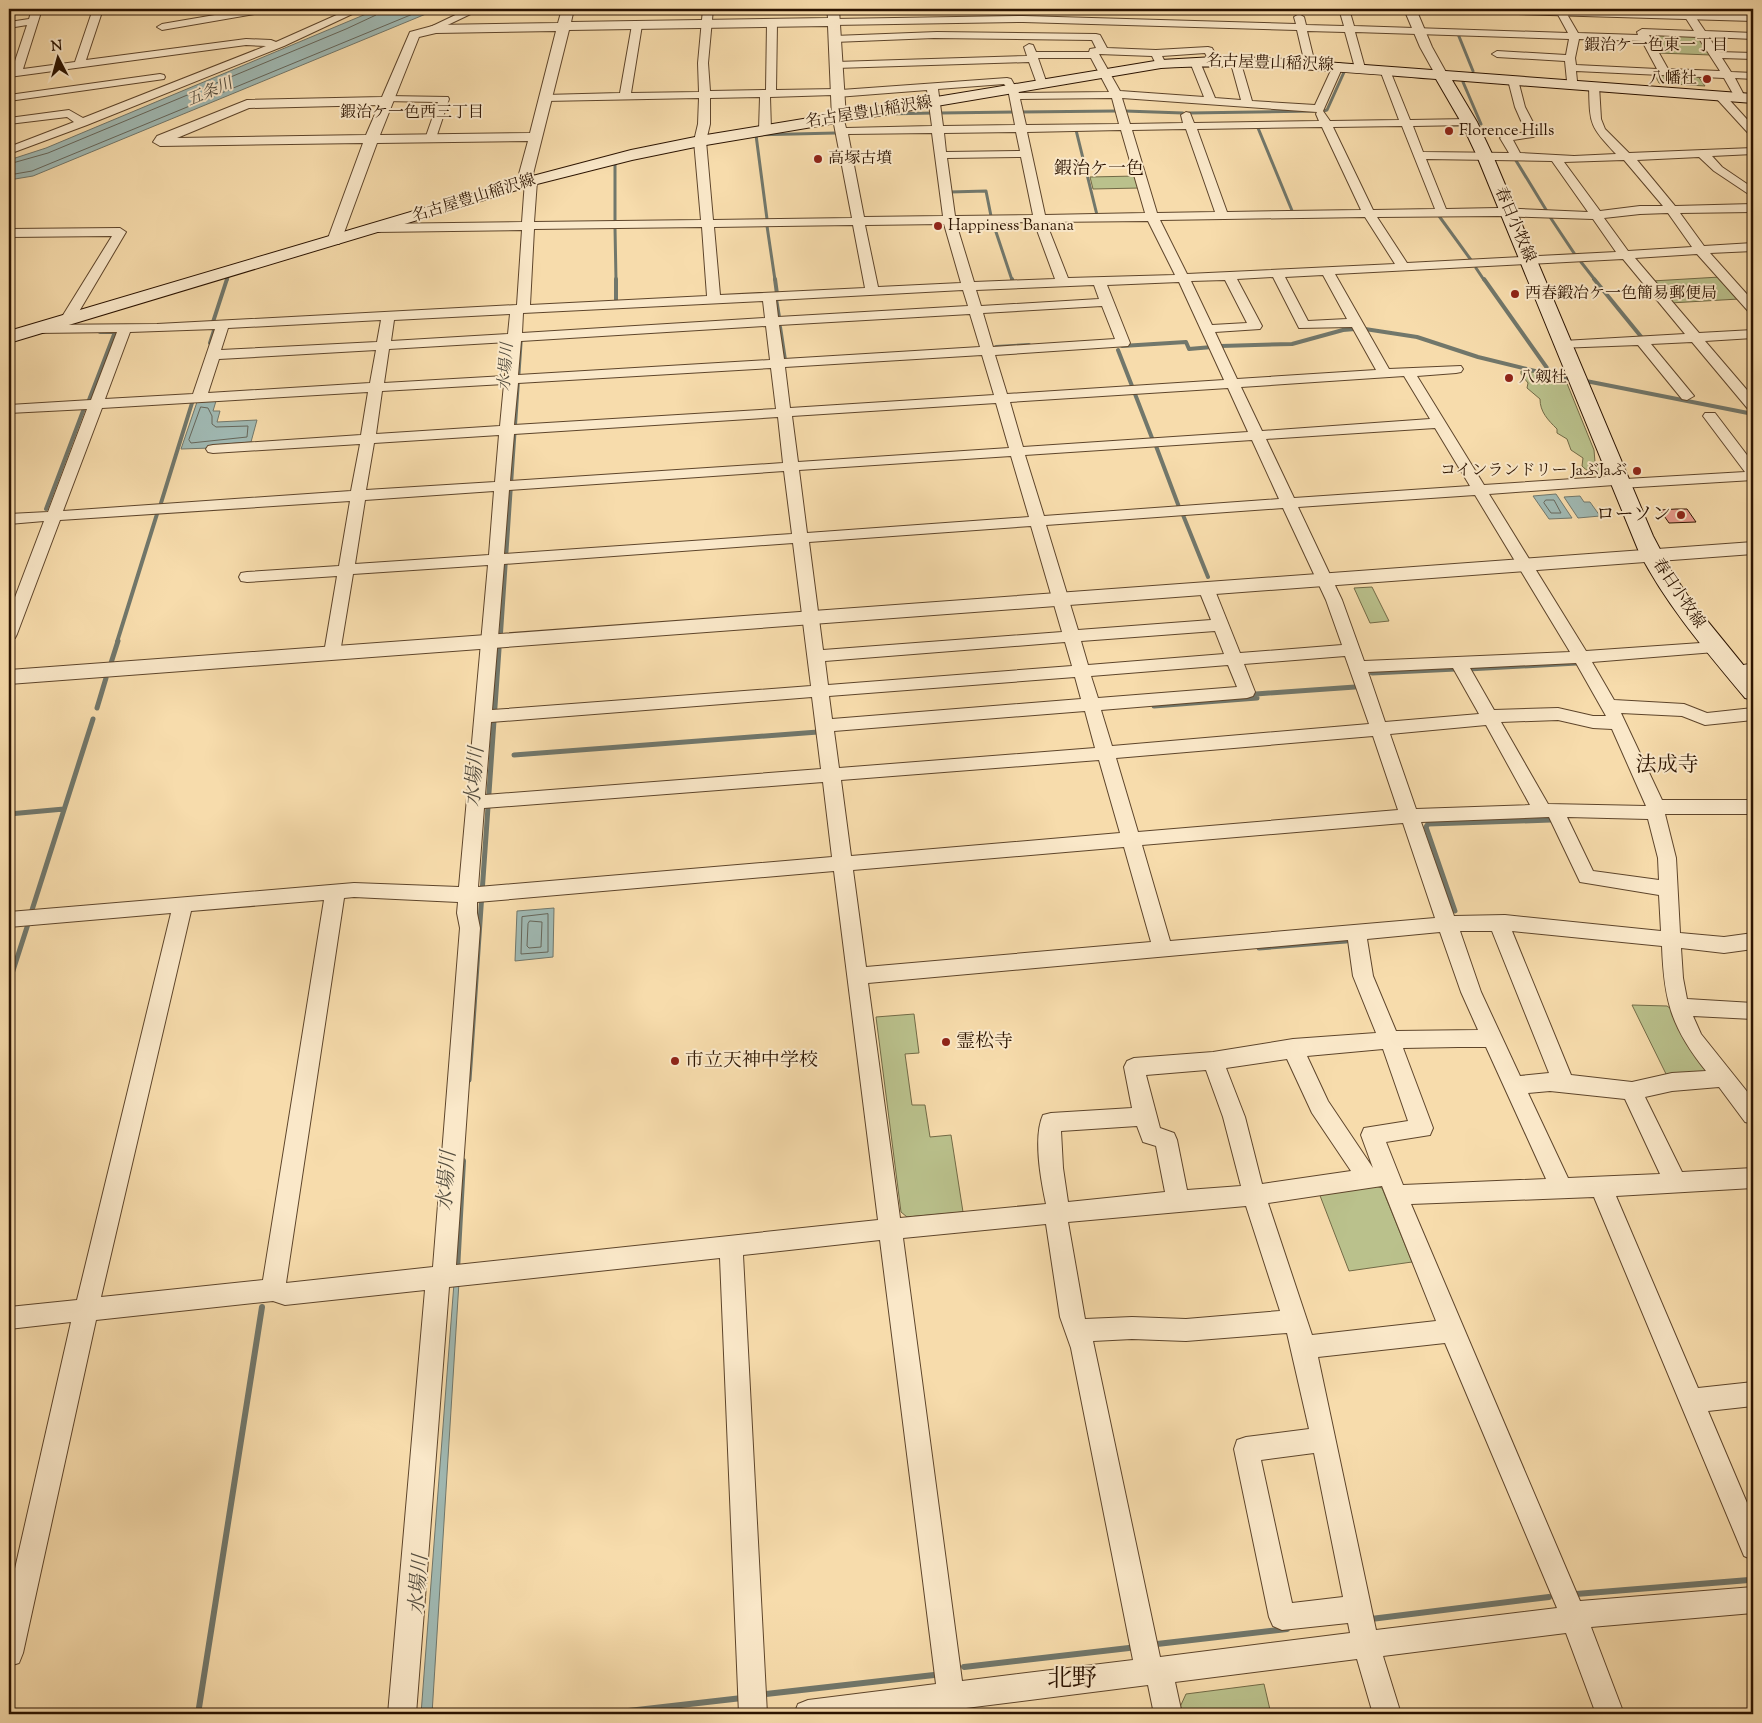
<svg xmlns="http://www.w3.org/2000/svg" width="1762" height="1723" font-family="'Sorts Mill Goudy','Noto Serif JP',serif">
  <style>
    .green { fill: #bac18c; stroke: #726a46 }
    .water { fill: #a0b9b3; stroke: #71776b }
    .lines { fill: none; stroke-linecap: round; stroke-linejoin: round }
    .shore { stroke: #66665a; stroke-width: 1 }
    .stream-far3 { stroke: #71776b; stroke-width: 3 }
    .stream-far2 { stroke: #71776b; stroke-width: 4 }
    .stream-far1 { stroke: #71776b; stroke-width: 5 }
    .stream { stroke: #71776b; stroke-width: 6 }
    .building { fill: #ea9b8d; stroke: #2b1300 }
    .minor-casing { stroke: #5e452b; stroke-width: 2 }
    .tertiary-casing { stroke: #5e452b; stroke-width: 2 }
    .secondary-casing { stroke: #2b1300; stroke-width: 2 }
    .minor { fill: #fae8c9; fill-rule: evenodd }
    .tertiary { fill: #fae8c9; fill-rule: evenodd }
    .secondary { fill: #fae8c9; fill-rule: evenodd }
    .poi-dot { fill: #8f2418; stroke: #fae8c9; stroke-width: 2 }
    .labels { text-anchor: middle; dominant-baseline: central; stroke-width: 4; stroke-linejoin: round; paint-order: stroke }
    .far-neighbourhood-label { font-size: 16px; fill: #2b1300; stroke: #fae8c9 }
    .far-street-label { font-size: 16px; fill: #2b1300; stroke: #fae8c9 }
    .far-poi-label { font-size: 16px; fill: #2b1300; stroke: #fae8c9; text-anchor: start }
    .far-water-label { font-size: 16px; font-style: italic; fill: #544d3f; stroke: #fae8c9 }
    .far-quarter-label { font-size: 18px; fill: #2b1300; stroke: #fae8c9 }
    .poi-label { font-size: 19px; fill: #2b1300; stroke: #fae8c9; text-anchor: start }
    .water-label { font-size: 20px; font-style: italic; fill: #544d3f; stroke: #fae8c9 }
    .quarter-label { font-size: 21px; fill: #2b1300; stroke: #fae8c9 }
    .near-quarter-label { font-size: 25px; fill: #2b1300; stroke: #fae8c9 }
  </style>
  <rect width="100%" height="100%" fill="#f7dcac"/>
  <filter id="stains"><feTurbulence type="fractalNoise" baseFrequency=".004" numOctaves="4"/><feColorMatrix values="0 0 0 0 .2 0 0 0 0 .09 0 0 0 0 .02 0 0 0 .5 -.17"/></filter>
  <radialGradient id="worn" r=".72"><stop offset=".6" stop-color="#630" stop-opacity="0"/><stop offset="1" stop-color="#630" stop-opacity=".3"/></radialGradient>
  <path class="green" d="M1655 34 1698 36 1711 55 1658 53 1648 37Z
    M1654 73 1697 75 1705 86 1659 83Z
    M1136 176 1140 188 1093 189 1090 177Z
    M1720 277 1739 299 1670 303 1652 281Z
    M1524 370 1566 381 1594 450 1595 462 1602 468 1601 472 1598 474C1591 473 1587 471 1582 466L1583 458 1571 450 1567 439 1557 433V429C1548 420 1540 412 1540 399L1527 388 1528 383 1521 374V371Z
    M1372 587 1389 621 1370 623 1354 588Z
    M1632 1005 1667 1006 1674 1011 1711 1075 1668 1078Z
    M914 1014 919 1053 905 1054 912 1105H925L930 1137 951 1135 963 1212 907 1217 901 1212 876 1017Z
    M1372 1185 1382 1188 1412 1262 1349 1271 1319 1193Z
    M1264 1684 1271 1714H1182L1180 1707 1186 1694Z"/>
  <path class="water" d="M378 9H438L33 176 9 180V160L46 148Z
    M216 401 213 411H220L217 422 257 420 251 442 212 445 211 448 181 449 197 402Z
    M1556 494 1572 518 1549 519 1533 496Z
    M1580 496 1584 502H1590L1600 516 1578 518 1564 497Z
    M554 908 553 957 515 961 517 911Z
    M459 1282 432 1714H421L454 1283Z"/>
  <g class="lines">
    <path class="shore" d="M9 164 48 153 346 29 376 15 379 9
      M9 175 32 171 425 9
      M201 407 208 408 212 416V424L216 427 248 426 247 437 191 443 189 440Z
      M1546 500H1554L1561 513H1551L1544 503Z
      M548 914V952L521 954 522 917Z
      M530 921 542 922 541 947 529 948 527 946 528 924Z"/>
    <path class="stream-far3" d="M1458 34 1473 71
      M1466 79 1463 82 1481 124
      M1125 111 1183 113
      M1323 111 1327 110 1345 70
      M1021 112 1116 111
      M940 113 1015 112
      M1189 113 1313 111
      M885 114 934 113
      M1446 125H1458
      M1258 128 1293 213
      M1076 130 1097 215
      M1515 159 1548 213
      M615 162V222
      M950 192 986 191 991 216
      M1439 216 1471 260
      M1550 217 1576 256
      M767 219 756 135 836 133
      M993 223 1012 280
      M767 226 775 280
      M615 228 616 280
      M1581 262 1595 280
      M1476 268 1484 280
      M227 280 228 277"/>
    <path class="stream-far2" d="M616 279V303
      M775 279 777 294
      M1012 279 1013 283
      M1484 279 1552 375
      M1594 279 1643 339
      M779 317 776 299H780
      M213 322 227 279
      M780 327 785 360
      M1365 329 1417 337 1478 357 1568 379
      M210 343 215 327 211 328
      M1122 346 1186 342 1189 349 1212 347
      M1221 346 1292 344 1343 330 1355 329
      M996 347 1029 345
      M1118 350 1132 386
      M1586 381 1753 414
      M1135 394 1152 438
      M89 400 115 332H100
      M1156 446 1179 507
      M161 503 192 403
      M46 509 83 411
      M1183 515 1208 577
      M501 633 521 336
      M117 642 157 514"/>
    <path class="stream-far1" d="M111 663 118 641
      M1469 671 1468 669 1577 663
      M1372 673 1456 669
      M1154 706 1257 698 1256 694 1355 687
      M97 708 106 678
      M514 755 818 732
      M9 814 64 809
      M32 910 93 719
      M1455 911 1426 827 1428 824 1551 820
      M1259 948 1346 941
      M9 983 28 924
      M469 1080 499 649"/>
    <path class="stream" d="M457 1270 463 1161
      M1576 1594 1749 1580
      M1371 1619 1549 1597
      M1157 1644 1287 1629
      M964 1667 1129 1648
      M766 1694 934 1675
      M198 1714 262 1307
      M602 1714 742 1698"/>
  </g>
  <path class="building" d="M1676 509H1687L1696 522 1669 523 1660 510Z"/>
  <g class="lines">
    <defs>
      <path id="minor" d="M32 9H42L23 69 75 62 93 9H103L86 60 246 39 271 40 276 42 350 9H363L284 46 87 125 9 154V147L74 122 67 117 9 124V118L69 110 83 118 266 46 246 45 9 77V71L12 70 27 25 9 28V22L29 19Z
        M250 9H271L266 12 162 30 157 27 162 24Z
        M468 9H481L433 32 429 33 424 30Z
        M703 9H713L708 63 710 91 766 90 767 23 772 20 777 23 776 90 837 89 841 90 1007 78 1011 79 1019 93 1109 92 1091 58H1038L1047 84 1042 87 1037 84 1029 62 836 68 831 65 836 62 1027 56 1024 47 1029 44 1033 45 1036 52H1089L1090 49 1096 48 1092 40 934 38 834 42 829 39 834 36 937 32 1096 34 1100 35 1107 48 1156 50 1208 47 1212 48 1219 61 1218 63H1210L1205 53 1162 56 1166 64 1161 67 1157 66 1152 56 1099 54 1120 91 1204 97 1190 62 1195 59 1200 62 1215 98 1241 100 1230 60 1235 57 1240 60 1252 101 1315 105 1333 66 1338 63 1342 64 1343 66 1323 111 1330 121 1399 120 1380 70 1381 68H1389L1410 120 1469 119 1475 122 1469 125 1413 126 1423 152 1509 153 1500 138 1502 136 1526 132 1515 107 1508 80 1513 77 1518 80 1525 107 1539 134 1533 137 1513 140 1520 153 1574 156 1616 154C1589 125 1590 125 1589 86L1594 83 1599 86 1601 119 1605 129 1629 153 1753 148V154L1712 156 1722 167 1753 188V197L1714 171 1699 157 1637 160 1675 206 1753 204V212L1680 213 1704 246 1753 243V251L1710 253 1753 301V312L1748 311 1697 254 1635 258 1699 333 1753 330V338L1705 341 1753 397V410L1748 409 1692 342 1651 344 1694 396 1687 400 1682 399 1638 345 1558 348 1556 345 1558 342 1563 341 1685 334 1623 259 1335 274 1389 369 1461 366 1463 369 1461 372 1456 373 1417 376 1484 485 1619 476 1626 479 1745 472 1703 416 1705 413H1715L1753 463V480L1621 488 1614 485 1489 494 1586 651 1715 642 1721 643 1723 647 1721 651 1715 652 1592 662 1614 700 1684 704 1707 713 1753 708V720L1705 725 1682 716 1621 713 1662 800H1753V814H1665L1676 858 1680 933 1724 937 1753 933V949L1724 953 1681 948 1683 978 1687 999 1753 1003V1019L1693 1016 1701 1034 1753 1099V1124L1745 1122 1719 1087 1672 1091 1645 1097 1682 1172 1753 1168V1188L1616 1196 1698 1388 1753 1382V1406L1708 1411 1753 1517V1560L1744 1556 1594 1197 1411 1204 1580 1601 1753 1587V1613L1591 1627 1624 1714H1596L1566 1633 1383 1656 1401 1714H1373L1357 1659 1175 1682 1182 1714H1154L1148 1685 966 1708 967 1714H939V1712L917 1714H794L798 1704 808 1700 936 1684 880 1240 743 1255 767 1714H739L720 1258 449 1287 416 1714H388L425 1290 285 1305 273 1301 96 1320 23 1653 19 1663 9 1666V1595L71 1322 9 1329V1307L77 1300 171 913 9 927V912L354 883 459 887 488 565 353 574 340 653 338 657 332 659 326 657 324 653 337 576 247 582 241 581 239 577 241 573 247 572 339 566 350 501 60 520 17 634 15 638 9 639V613L44 521 9 524V514L48 512 87 409 9 413V405L91 400 117 332 37 333 30 329 37 325 157 324 517 305 522 230 376 232 370 228 376 224 522 222 525 181 531 178 537 181 534 222 701 220 694 141 698 124 699 98 545 101 540 98 545 95 620 93 632 25 637 22 642 25 631 93 699 92 698 63ZM1004 84 1008 89 1015 125 943 126 938 89ZM927 90 932 126 846 128 843 117H835L833 119 852 218 713 220 706 141 710 124V98L760 97 759 130 765 133 771 130 770 97 833 95 837 97ZM1112 98 1119 124 1026 125 1020 99ZM1122 98 1317 112 1316 114 1319 121 1194 123 1190 113 1186 112 1181 115 1183 123 1130 124ZM1402 126 1435 209 1373 210 1333 127ZM1322 127 1361 210 1227 212 1197 129ZM1186 129 1215 212 1157 213 1132 130ZM1121 130 1145 213 1045 215 1027 132ZM1016 132 1020 151 946 152 944 133ZM932 133 943 216 864 217 848 134ZM1021 157 1033 215 955 216 947 158ZM1426 159 1552 161 1588 212 1498 208 1446 209ZM1624 160 1663 206H1640L1600 211 1564 162ZM1668 213 1692 247 1628 251 1604 218 1640 214ZM1498 216 1593 219 1616 252 1407 263 1377 217ZM1365 217 1395 264 1187 274 1160 220ZM1148 221 1175 275 1068 278 1046 222ZM1034 222 1055 279 974 282 956 223ZM944 224 961 283 878 287 865 225ZM853 225 865 288 720 295 714 227ZM702 227 707 296 530 305 534 229ZM1323 275 1347 319 1308 321 1285 277ZM1273 277 1299 328 1352 327 1376 370 1237 379 1215 332 1260 329 1262 326 1237 279ZM1225 280 1247 323 1212 325 1191 281ZM1179 282 1224 380 1007 394 995 355 1128 346 1130 343 1107 285ZM1094 285 1099 299 981 306 976 290ZM963 290 968 306 778 317 776 300ZM763 301 765 318 522 333 523 313ZM1102 306 1115 339 993 347 983 313ZM510 314 508 334 391 341 394 320ZM970 314 980 347 784 359 779 325ZM381 320 377 342 221 350 228 328ZM766 326 770 360 518 375 521 341ZM215 329 193 394 105 399 130 332ZM508 342 505 376 384 383 389 349ZM376 350 370 383 208 393 219 359ZM982 355 994 395 790 408 785 367ZM771 368 776 409 514 425 518 383ZM1404 376 1430 419 1262 431 1241 387ZM504 384 500 426 376 434 382 391ZM1228 388 1248 432 1023 447 1010 402ZM368 392 361 435 213 445 208 446 206 449 208 452 213 453 360 444 351 491 63 511 102 408ZM996 403 1009 448 798 462 792 416ZM778 417 783 463 510 481 514 434ZM1435 428 1470 486 1294 498 1266 439ZM499 435 495 482 366 490 374 443ZM1252 440 1279 499 1044 516 1025 455ZM1011 456 1029 517 807 533 799 470ZM784 471 792 534 504 554 509 490ZM494 491 489 555 355 564 365 500ZM1475 495 1570 652 1364 661 1342 600 1298 507ZM1283 508 1326 600 1342 645 1240 653 1214 588 1212 584H1200L1198 588 1211 620 1078 630 1046 525ZM1031 526 1062 632 823 650 809 542ZM793 543 811 686 492 710 504 564ZM1215 631 1224 654 1088 665 1081 641ZM1065 642 1072 666 828 685 825 661ZM1345 656 1369 724 1112 746 1101 710 1247 698 1253 696 1255 692 1244 664ZM1576 663 1606 716H1593L1558 708 1494 710 1470 668ZM1228 665 1237 687 1098 698 1091 676ZM1453 668 1479 714 1385 722 1368 672ZM1075 677 1081 699 832 719 829 696ZM812 697 821 769 485 795 491 722ZM1085 711 1095 748 839 768 834 731ZM1558 720 1593 728 1612 729 1646 806 1548 804 1501 722ZM1486 725 1530 805 1416 809 1390 734ZM1373 736 1398 810 1138 832 1116 758ZM1099 760 1120 833 851 856 841 780ZM823 782 832 857 478 887 484 808ZM1549 817 1580 882 1659 895 1661 931 1505 915 1454 916 1421 822ZM1567 817 1648 819 1658 858 1659 880 1593 871ZM1403 823 1435 918 1170 941 1142 845ZM1124 847 1151 942 866 967 853 870ZM834 871 878 1220 456 1265 480 928 477 913V902ZM354 897 458 902 457 913 460 928 433 1267 286 1283 344 898ZM324 900 263 1280 101 1297 191 911ZM1460 931H1492L1549 1073 1520 1076 1481 992ZM1512 931 1662 946C1664 1001 1671 1027 1706 1071L1672 1073 1632 1082 1571 1075ZM1440 932 1461 992 1478 1030 1396 1031 1373 976 1367 939ZM1348 940 1353 976 1376 1033 1293 1039 1213 1052 1134 1058 1127 1061 1124 1067 1132 1108 1051 1113 1043 1115C1033 1137 1041 1181 1046 1204L900 1218 868 983ZM1458 1047H1486L1546 1179 1403 1185 1386 1142 1430 1135 1433 1128 1403 1048ZM1383 1049 1408 1121 1364 1128 1361 1135 1373 1168 1328 1101 1307 1056ZM1287 1059 1312 1113 1351 1171 1262 1184 1245 1117 1226 1068ZM1206 1070 1223 1117 1241 1186 1187 1190 1177 1140 1174 1133 1160 1128 1146 1075ZM1550 1091 1625 1099 1660 1174 1568 1178 1528 1093ZM1137 1126 1143 1142 1156 1146 1165 1192 1068 1202 1063 1168 1061 1131ZM1382 1186 1436 1321 1312 1335 1268 1203ZM1246 1206 1280 1311 1186 1319 1132 1317 1085 1319 1068 1222ZM1046 1224 1060 1317 1071 1348 1133 1660 962 1681 903 1238ZM1287 1333 1309 1429 1246 1437 1237 1440 1234 1449 1269 1617 1273 1626 1282 1630 1348 1623 1350 1633 1160 1657 1093 1341 1132 1339 1186 1341ZM1445 1343 1557 1608 1376 1630 1318 1357ZM1314 1453 1343 1597 1292 1603 1261 1460Z
        M1339 9H1349L1354 26 1568 33 1556 11 1558 9H1564L1578 33 1638 35 1637 32 1642 29 1694 31 1680 9H1690L1705 31 1753 33V39L1709 37 1718 52 1753 53V59L1722 58 1731 72 1753 73V79L1735 78 1745 97 1740 100 1736 99 1724 78 1576 71 1577 81 1572 84 1567 81 1565 61 1497 57 1492 54 1497 51 1566 55 1569 39 1355 32 1365 68 1360 71 1355 68 1345 32 1307 31 1315 64 1310 67 1305 64 1297 30 1023 22 833 25 828 22 833 19 1023 16 1296 24 1294 17 1299 14 1304 17 1306 25 1344 26ZM1649 35 1698 37 1720 71 1668 69ZM1579 39 1642 41 1657 69 1576 65 1575 58Z
        M160 74 164 75 165 77 164 79 9 101V95Z
        M1720 93 1724 94 1753 126V135L1749 134 1716 98 1715 96Z
        M387 96 448 97 449 99 435 141H427L425 139 438 102 383 101 382 99 383 97Z
        M120 228 126 232 74 320 67 324 60 320 112 236 9 237V229Z
        M1753 663V675L1736 678 1730 676 1728 672 1730 668Z"/>
      <path id="tertiary" d="M562 9H574L571 22 828 18 827 9H839L846 118 839 122 832 118 828 26 569 30 533 174 538 181 536 184H526L519 174 528 141 377 143 341 241 339 244H329L327 241 363 143 160 146 153 142 157 136 247 100 382 97 410 32 436 25 558 23ZM556 31 530 133 380 135 419 37 436 33ZM379 105 366 135 177 138 249 108Z
        M1404 9H1416L1432 47 1447 74 1445 77H1437L1435 74 1420 47Z
        M1479 9H1596L1753 13V21L1485 13Z
        M1753 542V554L9 684V670Z"/>
      <path id="secondary" d="M1214 57 1271 58 1753 94V103L1452 80 1477 122 1493 156 1653 536 1672 572 1692 602 1753 677V700L1745 698C1706 651 1667 606 1639 552L1477 156 1461 122 1436 79C1344 72 1253 63 1161 68L700 146 632 160 537 184 9 343V331L525 178 631 150 700 136 1161 60Z"/>
    </defs>
    <use href="#minor" class="minor-casing"/>
    <use href="#tertiary" class="tertiary-casing"/>
    <use href="#secondary" class="secondary-casing"/>
    <use href="#minor" class="minor"/>
    <use href="#tertiary" class="tertiary"/>
    <use href="#secondary" class="secondary"/>
  </g>
  <g class="poi-dot">
    <circle cx="1707" cy="79" r="5"/>
    <circle cx="1449" cy="131" r="5"/>
    <circle cx="818" cy="159" r="5"/>
    <circle cx="938" cy="226" r="5"/>
    <circle cx="1515" cy="294" r="5"/>
    <circle cx="1509" cy="378" r="5"/>
    <circle cx="1637" cy="471" r="5"/>
    <circle cx="1681" cy="515" r="5"/>
    <circle cx="946" cy="1042" r="5"/>
    <circle cx="675" cy="1061" r="5"/>
  </g>
  <g class="labels">
    <g class="far-neighbourhood-label">
      <text x="1656" y="46">鍜治ケ一色東一丁目</text>
      <text x="412" y="113">鍜治ケ一色西三丁目</text>
    </g>
    <g class="far-street-label">
      <text transform="translate(1270 64) rotate(2)">名古屋豊山稲沢線</text>
      <text transform="translate(869 113) rotate(-9)">名古屋豊山稲沢線</text>
      <text transform="translate(474 199) rotate(-17)">名古屋豊山稲沢線</text>
      <text transform="translate(1514 225) rotate(67)">春日小牧線</text>
      <text transform="translate(1678 594) rotate(56)">春日小牧線</text>
    </g>
    <g class="far-poi-label">
      <text x="1697" y="79" text-anchor="end">八幡社</text>
      <text x="1459" y="131">Florence Hills</text>
      <text x="828" y="159">高塚古墳</text>
      <text x="948" y="226">Happiness Banana</text>
      <text x="1525" y="294">西春鍛冶ケ一色簡易郵便局</text>
      <text x="1519" y="378">八剱社</text>
      <text x="1627" y="471" text-anchor="end">コインランドリー JaぶJaぶ</text>
    </g>
    <g class="far-water-label">
      <text transform="translate(210 93) rotate(-23)">五条川</text>
      <text transform="translate(507 367) rotate(-86)">水場川</text>
    </g>
    <g class="far-quarter-label">
      <text x="1099" y="170">鍜治ケ一色</text>
    </g>
    <g class="poi-label">
      <text x="1671" y="515" text-anchor="end">ローソン</text>
      <text x="956" y="1042">霊松寺</text>
      <text x="685" y="1061">市立天神中学校</text>
    </g>
    <g class="water-label">
      <text transform="translate(476 777) rotate(-86)">水場川</text>
      <text transform="translate(448 1181) rotate(-86)">水場川</text>
      <text transform="translate(420 1585) rotate(-86)">水場川</text>
    </g>
    <g class="quarter-label">
      <text x="1667" y="766">法成寺</text>
    </g>
    <g class="near-quarter-label">
      <text x="1072" y="1680">北野</text>
    </g>
  </g>
  <rect width="1762" height="1723" fill="none" stroke="#f7dcac" stroke-width="30"/>
  <rect x="10" y="10" width="1742" height="1703" fill="none" stroke="#2b1300" stroke-width="2.5"/>
  <rect x="15" y="15" width="1732" height="1693" fill="none" stroke="#2b1300"/>
  <g transform="translate(58 58) rotate(354)" stroke="#fae8c9" stroke-width="4" paint-order="stroke">
  <path d="M0-4L9 19L0 12L-9 19Z" fill="#2b1300"/>
  <text y="-8" font-size="14" font-weight="bold" text-anchor="middle" fill="#2b1300">N</text>
  </g>
  <rect width="100%" height="100%" filter="url(#stains)"/>
  <rect width="100%" height="100%" fill="url(#worn)"/>
</svg>
